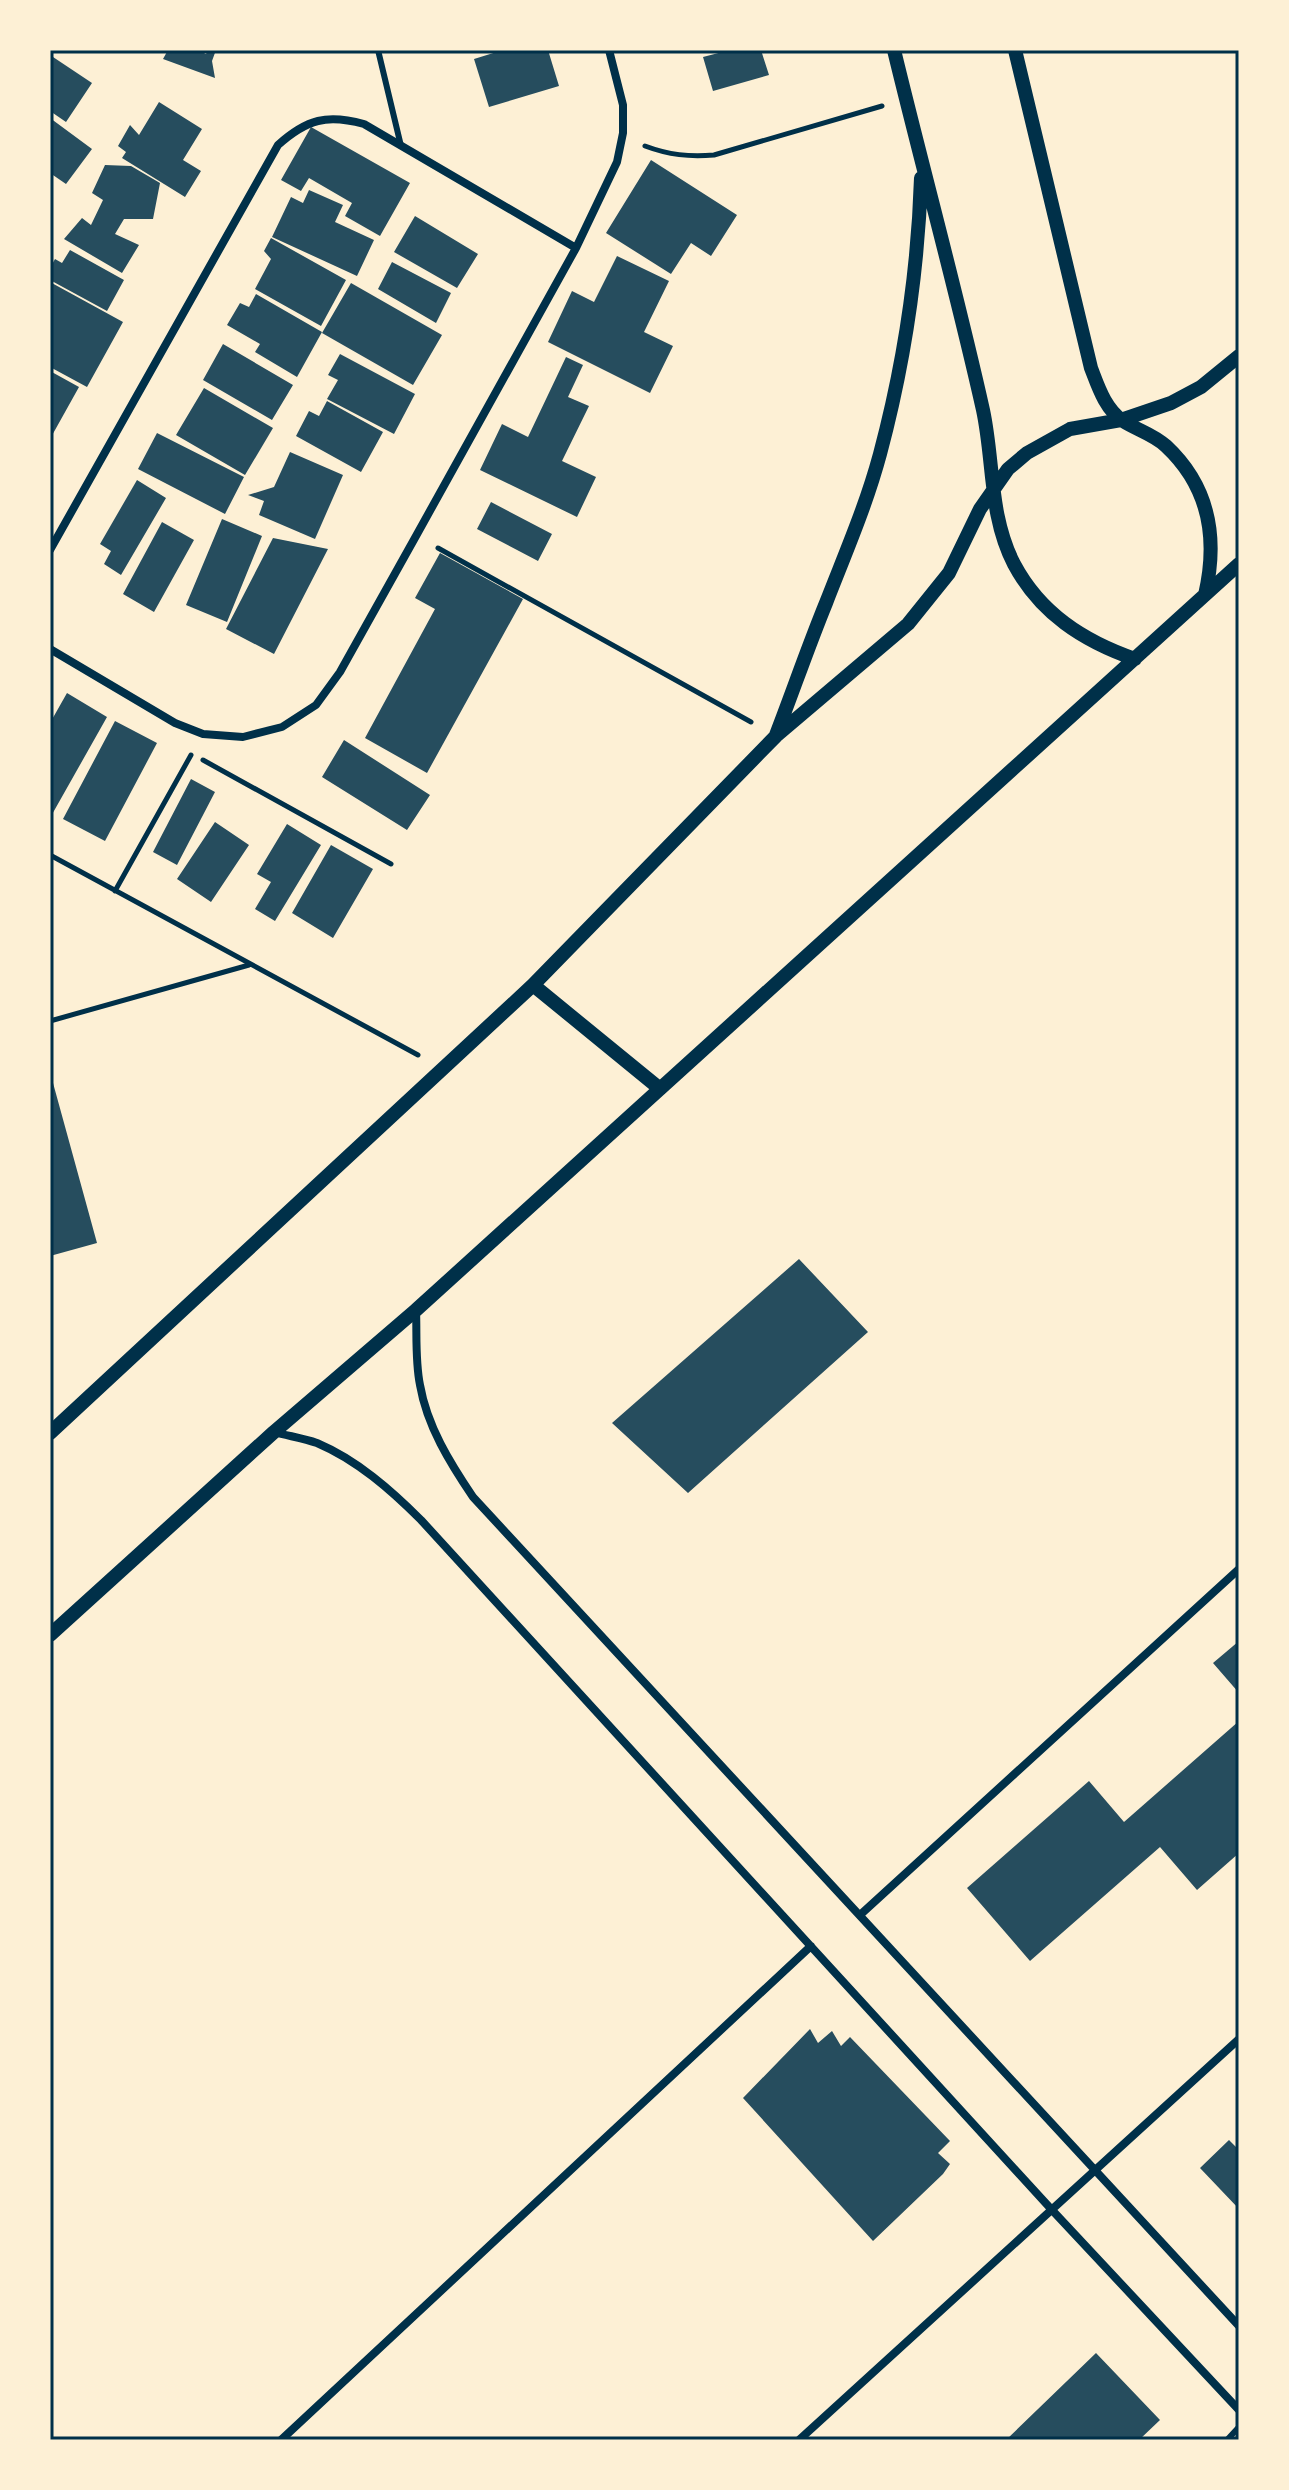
<svg xmlns="http://www.w3.org/2000/svg" width="1289" height="2490" font-family="'Exo 2',sans-serif">
  <style>
    .building { fill: #264d5e }
    .lines { fill: none; stroke-linecap: round; stroke-linejoin: round }
    .path { stroke: #003049; stroke-width: 5 }
    .service { stroke: #003049; stroke-width: 6 }
    .minor { stroke: #003049; stroke-width: 8 }
    .tertiary { stroke: #003049; stroke-width: 14 }
    .neatline { fill: none; stroke: #003049; stroke-width: 3 }
  </style>
  <rect width="100%" height="100%" fill="#fdf0d5"/>
  <path class="building" d="M168 50H198L206 54 208 50H216L212 61 215 78 163 59Z
    M503 50H548L559 86 489 107 474 59Z
    M730 50H761L769 75 713 91 703 57Z
    M50 55 92 83 66 122 50 111Z
    M159 102 202 129 183 160 201 171 185 197 122 158 126 152 118 146 130 125 139 135Z
    M50 118 92 149 66 184 50 173Z
    M311 127 410 183 380 236 345 216 352 203 309 178 301 191 281 180Z
    M651 160 737 215 711 256 691 243 671 274 606 233Z
    M105 165 131 166 160 183 153 219H124L115 234 139 245 122 273 64 239 82 218 91 225 103 200 92 193Z
    M309 190 343 205 335 222 374 240 357 276 272 237 291 197 303 203Z
    M415 216 478 254 457 288 394 252Z
    M271 238 346 280 321 326 255 289 271 259 264 251Z
    M70 250 124 280 107 311 50 280V268L55 259 62 263Z
    M617 256 669 281 644 332 673 346 650 393 548 342 572 291 594 302Z
    M392 262 451 293 436 323 378 289Z
    M50 282 123 322 87 387 50 367Z
    M351 283 442 335 413 385 322 333Z
    M256 294 322 332 297 377 255 352 260 344 227 325 240 303 249 307Z
    M223 344 293 385 272 420 203 380Z
    M340 354 415 394 394 434 327 399 338 380 328 375Z
    M566 357 583 365 568 397 589 406 562 461 596 477 577 517 480 470 502 424 528 437Z
    M50 371 79 387 50 439Z
    M204 388 273 428 245 475 176 435Z
    M327 401 383 432 361 472 296 436 309 411 319 416Z
    M157 433 244 477 225 514 138 469Z
    M290 452 343 475 315 539 259 515 264 501 248 495 274 487Z
    M137 480 166 498 121 575 104 564 111 551 100 544Z
    M491 502 552 534 538 561 477 529Z
    M222 519 262 536 227 622 186 605Z
    M162 522 194 540 154 612 123 594Z
    M273 538 328 549 274 654 226 629Z
    M440 553 523 599 427 773 365 738 435 609 415 598Z
    M67 693 107 717 50 818V723Z
    M115 721 157 743 105 841 63 819Z
    M344 740 430 795 407 830 322 777Z
    M191 779 215 792 177 865 153 852Z
    M215 822 249 845 211 902 177 879Z
    M287 824 321 845 275 921 255 909 271 882 257 874Z
    M331 845 373 869 333 938 292 913Z
    M50 1072 97 1243 50 1256Z
    M799 1259 868 1332 688 1493 612 1423Z
    M1239 1641V1693L1213 1663Z
    M1239 1721V1853L1197 1890 1160 1847 1030 1961 967 1888 1089 1781 1124 1822Z
    M810 2029 818 2043 832 2031 841 2046 850 2037 950 2141 938 2153 950 2164 943 2174 873 2241 743 2098Z
    M1229 2140 1239 2150V2209L1200 2168Z
    M1096 2353 1160 2420 1139 2440H1006Z"/>
  <g class="lines">
    <path class="path" d="M645 146C669 155 689 157 714 155L882 106
      M438 548 751 722
      M203 760 391 864
      M50 855 418 1055
      M115 891 191 755
      M50 1021 249 965"/>
    <path class="service" d="M378 50 401 146
      M1227 2440 1239 2427"/>
    <path class="minor" d="M50 550 278 145C307 119 327 114 364 124L576 248
      M50 649 175 723 203 734 243 737 282 727 316 705 340 672 416 536 576 248 617 162 623 133V105L609 50
      M416 1310C417 1334 415 1361 420 1385 427 1426 450 1463 473 1497L1239 2326
      M274 1432C288 1436 303 1438 317 1443 357 1460 391 1490 421 1520L1052 2210 1239 2410
      M860 1915 1239 1569
      M281 2440 811 1946
      M799 2440 1239 2039"/>
    <path class="tertiary" d="M894 50C923 170 956 289 983 410 994 461 989 516 1014 564 1040 613 1083 641 1135 659
      M1015 50 1091 368C1098 386 1105 409 1123 421 1137 430 1153 434 1166 446 1210 487 1218 539 1205 595
      M776 735C793 691 808 647 826 603 845 554 866 506 880 454 904 364 918 272 921 178
      M533 985 659 1088
      M50 1433 533 985 776 736 908 624 949 573 980 509 1008 469 1027 453 1070 429 1121 420 1171 403 1201 387 1239 356
      M50 1635 274 1432 416 1310 1239 564"/>
  </g>
  <rect width="1289" height="2490" fill="none" stroke="#fdf0d5" stroke-width="104"/>
  <rect x="52" y="52" width="1185" height="2386" class="neatline"/>
</svg>
